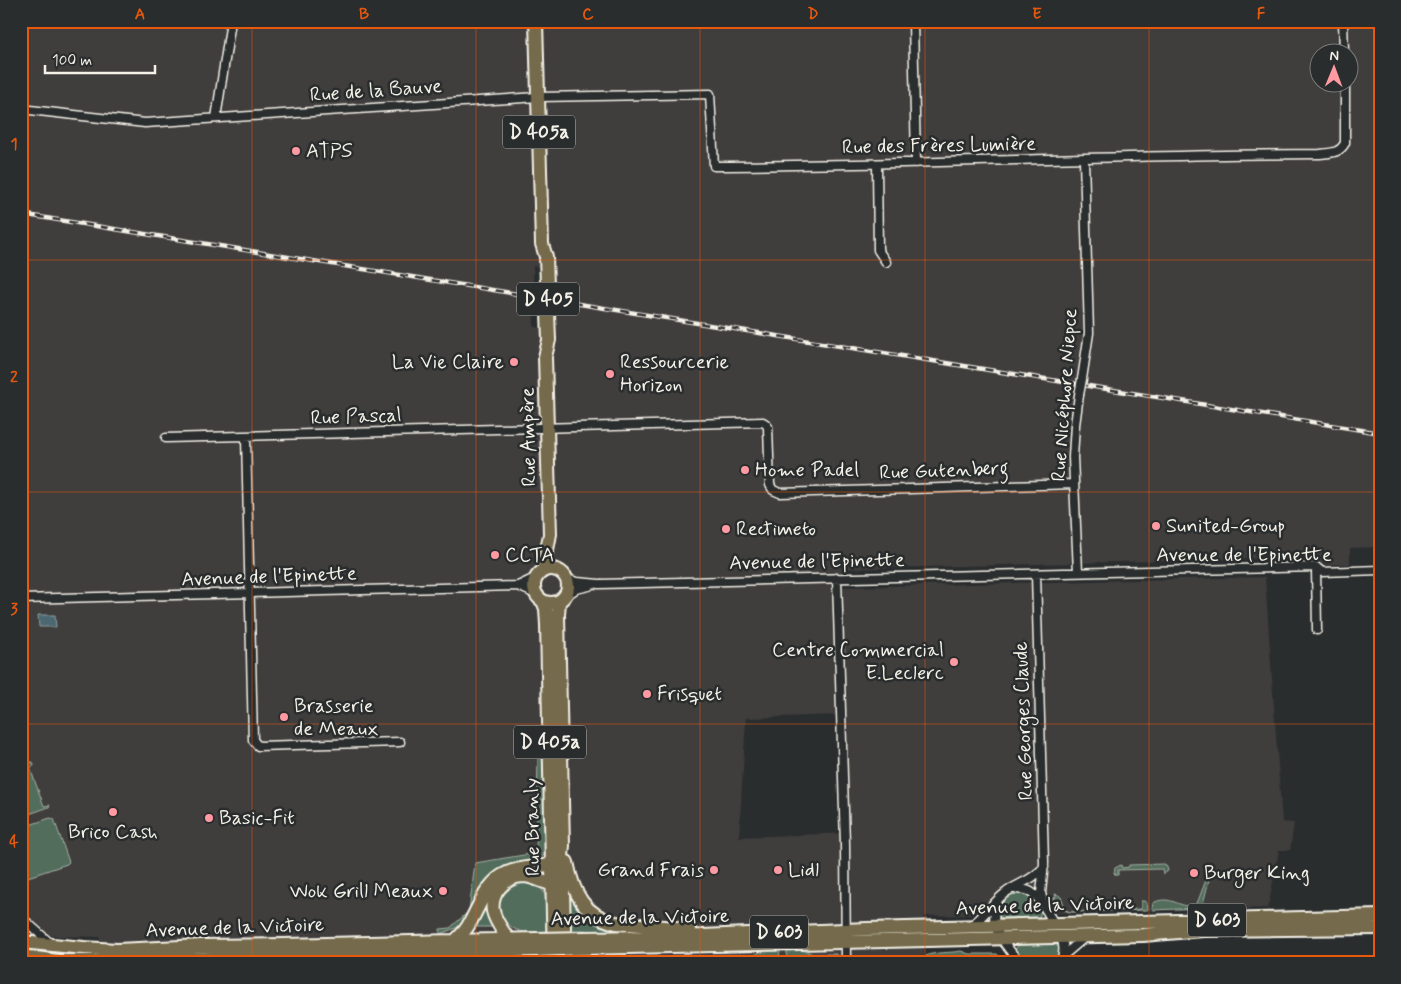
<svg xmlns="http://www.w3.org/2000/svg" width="1401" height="984" font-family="Mynerve,sans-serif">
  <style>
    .built { fill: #3f3c3c; fill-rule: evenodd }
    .green { fill: #526d5c; stroke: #a3afa2 }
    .water { fill: #4c6871; stroke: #8f9fa1 }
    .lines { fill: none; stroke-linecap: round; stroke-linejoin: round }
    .street-casing { stroke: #f4f1e8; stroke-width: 11 }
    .primary-casing { stroke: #f4f1e8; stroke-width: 16 }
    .street { stroke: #2a2d2e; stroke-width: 8 }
    .primary { stroke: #756b4b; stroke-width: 12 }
    .rail-casing { stroke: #f4f1e8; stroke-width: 4.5 }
    .rail { stroke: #2a2d2e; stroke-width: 2.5; stroke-dasharray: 8; stroke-linecap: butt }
    .street-bridge-casing { stroke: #f4f1e8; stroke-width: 11; stroke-linecap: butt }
    .primary-bridge-casing { stroke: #f4f1e8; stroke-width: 16; stroke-linecap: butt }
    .street-bridge { stroke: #2a2d2e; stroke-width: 8 }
    .primary-bridge { stroke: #756b4b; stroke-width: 12 }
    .grid { fill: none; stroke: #e8590c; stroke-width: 1; stroke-opacity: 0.55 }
    .poi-dot { fill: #ff9aa2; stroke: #2a2d2e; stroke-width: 2 }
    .labels { text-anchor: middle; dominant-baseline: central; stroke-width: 5; stroke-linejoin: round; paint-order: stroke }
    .shield { fill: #2a2d2e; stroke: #b7b6b0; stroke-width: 1 }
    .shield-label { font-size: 19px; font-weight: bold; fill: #f4f1e8 }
    .street-label { font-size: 20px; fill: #f4f1e8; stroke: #2a2d2e }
    .poi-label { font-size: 20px; fill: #f4f1e8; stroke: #2a2d2e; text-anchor: start }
    .neatline { fill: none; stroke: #e8590c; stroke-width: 2 }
    .grid-label { font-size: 16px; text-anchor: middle; font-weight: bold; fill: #e8590c }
  </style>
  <rect width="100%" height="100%" fill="#2a2d2e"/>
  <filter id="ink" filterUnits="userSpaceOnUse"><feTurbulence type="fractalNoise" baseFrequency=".02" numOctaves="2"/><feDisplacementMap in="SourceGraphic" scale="10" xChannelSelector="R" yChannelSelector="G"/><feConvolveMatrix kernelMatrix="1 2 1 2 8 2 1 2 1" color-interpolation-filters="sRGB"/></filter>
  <g filter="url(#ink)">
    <path class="built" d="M21 21H1380V547L1350 548V564L1321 565 1319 557 842 569 843 587 1265 577 1282 822 1294 823 1290 850H1279L1268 908 924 916V963H100V937L56 936 21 932ZM1318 52H1348V82H1318ZM533 266 550 269 552 330 534 327ZM843 715 849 833 739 837 746 718Z"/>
    <path class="green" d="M538 757 543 758 546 850C541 868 520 860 505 867 482 877 472 905 461 926L440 934V929L450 928 469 911 475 863 536 853Z
      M21 762H33L34 766 30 768 44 806 50 805 49 807 21 817Z
      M50 818 54 819 69 862 67 864 25 878C27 866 21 852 21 839H23L21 828Z
      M1164 864 1166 865 1168 870 1167 872 1163 874 1162 869 1118 870V875H1116L1114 873 1115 868 1121 865 1122 868 1129 867V865Z
      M1211 867 1212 868 1202 908 1154 910 1152 909 1153 903C1170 894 1179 908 1193 906L1198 901Z
      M515 881C520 881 526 881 531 882 551 887 547 915 547 931 538 931 525 934 517 930 510 928 510 923 502 922L498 914 499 894Z
      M569 883 586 913 658 930 600 932 584 930H570Z
      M1019 892C1034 895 1035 901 1041 913L1039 917 1000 918C999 902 1005 897 1019 892Z
      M1055 894C1063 895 1063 902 1064 909L1070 912 1141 909V901H1144L1147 903 1148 909 1147 910 1070 912 1058 908 1052 899 1056 897Z
      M483 904 489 905 496 927H472Z
      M1052 944 1060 947 1058 957 1053 963H1024L1015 949 1019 945Z
      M802 950 813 954H836L837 956V963L786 962 787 951Z
      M780 951 779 961H759V963H754V956L759 952Z
      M961 951 969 954H997L1007 963H925L926 956C932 952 952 953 961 951Z"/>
    <path class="water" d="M38 615H55L56 627H39Z"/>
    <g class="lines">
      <defs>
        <path id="street" d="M913 21 916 163
          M1343 21 1344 52
          M21 109 145 123 538 97 710 94 714 166C916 165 1118 155 1320 154 1331 153 1340 153 1345 143V82
          M216 118 231 21
          M877 164 878 250 886 262
          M1082 379 1089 333 1084 159
          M246 436 253 740 258 746 400 742
          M166 438 763 422 766 424 768 427 770 485 773 490 780 493 1074 484
          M1316 567 1317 630
          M1078 572 1073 457 1075 425 1079 395
          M1036 574 1044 863 1041 893 1044 906
          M837 578 845 844 846 963
          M567 579 577 582 599 584 1316 567 1322 572 1380 570
          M518 586 536 594
          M564 597 576 589 589 586
          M21 599 518 586 537 577
          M1013 889C1018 889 1024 889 1029 891 1038 894 1050 917 1055 925
          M996 902C995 909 993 919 995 926 998 936 1013 955 1020 963
          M21 917 50 943
          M972 925C984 916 992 904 1004 894 1017 883 1031 882 1044 867
          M1064 955 1085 937
          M1060 963C1065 953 1065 945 1060 936"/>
        <path id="primary" d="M536 21 542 244 546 257
          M534 586a17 17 0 1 1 34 0a17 17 0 1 1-34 0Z
          M543 571 550 534 545 357 549 340
          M543 601 546 609 547 625 554 963
          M559 601 558 615 563 845 562 857 565 963
          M567 862C573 893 584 916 616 923L689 929
          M585 938 702 936 867 929 1380 916
          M508 939C503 931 495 921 493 911 490 893 505 877 523 876 535 876 544 884 553 884
          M455 941C460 936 465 931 468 926 479 908 486 882 507 873 521 866 538 868 553 864
          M21 942 84 948 117 950 202 946 284 945 538 939
          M585 948 1143 935 1203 930 1380 928
          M21 956 58 961H89L538 950"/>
      </defs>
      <use href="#street" class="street-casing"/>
      <use href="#primary" class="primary-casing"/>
      <use href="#street" class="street"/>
      <use href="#primary" class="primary"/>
      <defs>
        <path id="rail" d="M21 214 1380 433"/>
      </defs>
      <use href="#rail" class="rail-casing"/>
      <use href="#rail" class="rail"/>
      <defs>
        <path id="street-bridge" d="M1079 395 1082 379"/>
        <path id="primary-bridge" d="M546 257 549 340
          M538 939 585 938
          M538 950 585 948"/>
      </defs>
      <use href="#street-bridge" class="street-bridge-casing"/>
      <use href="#primary-bridge" class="primary-bridge-casing"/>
      <use href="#street-bridge" class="street-bridge"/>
      <use href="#primary-bridge" class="primary-bridge"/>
    </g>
  </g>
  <path class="grid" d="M252 21V963M476 21V963M700 21V963M925 21V963M1149 21V963M21 260H1380M21 492H1380M21 724H1380"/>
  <g class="poi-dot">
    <circle cx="296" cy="151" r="5"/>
    <circle cx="514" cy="362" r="5"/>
    <circle cx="610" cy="374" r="5"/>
    <circle cx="745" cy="470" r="5"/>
    <circle cx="1156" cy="526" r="5"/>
    <circle cx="726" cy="529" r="5"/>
    <circle cx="495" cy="555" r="5"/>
    <circle cx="954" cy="662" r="5"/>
    <circle cx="647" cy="694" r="5"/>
    <circle cx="284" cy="717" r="5"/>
    <circle cx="113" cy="812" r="5"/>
    <circle cx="209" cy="818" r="5"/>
    <circle cx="714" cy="870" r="5"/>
    <circle cx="778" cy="870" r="5"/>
    <circle cx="1194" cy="873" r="5"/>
    <circle cx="443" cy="891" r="5"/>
  </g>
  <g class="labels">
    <g class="shield">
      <rect x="503" y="115.5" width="72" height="33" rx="4"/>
      <rect x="517" y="282.5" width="62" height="33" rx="4"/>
      <rect x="514" y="725.5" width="72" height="33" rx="4"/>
      <rect x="1188" y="903.5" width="58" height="33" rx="4"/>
      <rect x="750" y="915.5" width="58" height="33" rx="4"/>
    </g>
    <g class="shield-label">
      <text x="539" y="132">D 405a</text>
      <text x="548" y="299">D 405</text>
      <text x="550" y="742">D 405a</text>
      <text x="1217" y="920">D 603</text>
      <text x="779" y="932">D 603</text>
    </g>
    <g class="street-label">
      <text transform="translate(376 91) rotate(-4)">Rue de la Bauve</text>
      <text transform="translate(939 146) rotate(-1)">Rue des Frères Lumière</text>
      <text transform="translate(1065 395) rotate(-86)">Rue Nicéphore Niepce</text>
      <text transform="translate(356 417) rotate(-2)">Rue Pascal</text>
      <text transform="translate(529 437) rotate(-91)">Rue Ampère</text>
      <text transform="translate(944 471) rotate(-2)">Rue Gutenberg</text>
      <text x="1244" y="555">Avenue de l'Epinette</text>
      <text transform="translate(817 562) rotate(-1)">Avenue de l'Epinette</text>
      <text transform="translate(269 577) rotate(-2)">Avenue de l'Epinette</text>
      <text transform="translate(1024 721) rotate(-92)">Rue Georges Claude</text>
      <text transform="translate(533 827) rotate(-91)">Rue Branly</text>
      <text transform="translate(1045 906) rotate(-2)">Avenue de la Victoire</text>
      <text transform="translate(640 918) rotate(-1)">Avenue de la Victoire</text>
      <text transform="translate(235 928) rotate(-2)">Avenue de la Victoire</text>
    </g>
    <g class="poi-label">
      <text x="306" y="151">ATPS</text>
      <text x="504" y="362" text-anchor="end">La Vie Claire</text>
      <text x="620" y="362">Ressourcerie<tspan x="620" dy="23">Horizon</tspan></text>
      <text x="755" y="470">Home Padel</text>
      <text x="1166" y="526">Sunited-Group</text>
      <text x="736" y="529">Rectimeto</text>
      <text x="505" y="555">CCTA</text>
      <text x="944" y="650" text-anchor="end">Centre Commercial<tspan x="944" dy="23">E.Leclerc</tspan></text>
      <text x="657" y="694">Frisquet</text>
      <text x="294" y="706">Brasserie<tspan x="294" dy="23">de Meaux</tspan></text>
      <text x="219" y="818">Basic-Fit</text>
      <text x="113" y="832" text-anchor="middle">Brico Cash</text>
      <text x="704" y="870" text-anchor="end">Grand Frais</text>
      <text x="788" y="870">Lidl</text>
      <text x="1204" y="873">Burger King</text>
      <text x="433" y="891" text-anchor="end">Wok Grill Meaux</text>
    </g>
  </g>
  <rect width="1401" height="984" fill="none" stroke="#2a2d2e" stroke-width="55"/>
  <g transform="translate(1334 68) rotate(1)"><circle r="24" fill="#2a2d2e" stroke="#7b7b78"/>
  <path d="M0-4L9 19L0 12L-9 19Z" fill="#ff9aa2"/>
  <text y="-8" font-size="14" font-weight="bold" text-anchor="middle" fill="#f4f1e8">N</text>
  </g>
  <path d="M45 65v8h110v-8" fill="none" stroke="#f4f1e8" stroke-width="2.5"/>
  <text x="52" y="65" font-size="15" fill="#f4f1e8" stroke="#2a2d2e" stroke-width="4" paint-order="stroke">100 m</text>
  <rect x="28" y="28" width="1346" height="928" class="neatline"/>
  <g class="grid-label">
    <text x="140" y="19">A</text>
    <text x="364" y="19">B</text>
    <text x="588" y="19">C</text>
    <text x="813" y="19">D</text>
    <text x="1037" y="19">E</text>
    <text x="1261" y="19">F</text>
    <text x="14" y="149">1</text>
    <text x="14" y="382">2</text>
    <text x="14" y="614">3</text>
    <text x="14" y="846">4</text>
  </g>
</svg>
